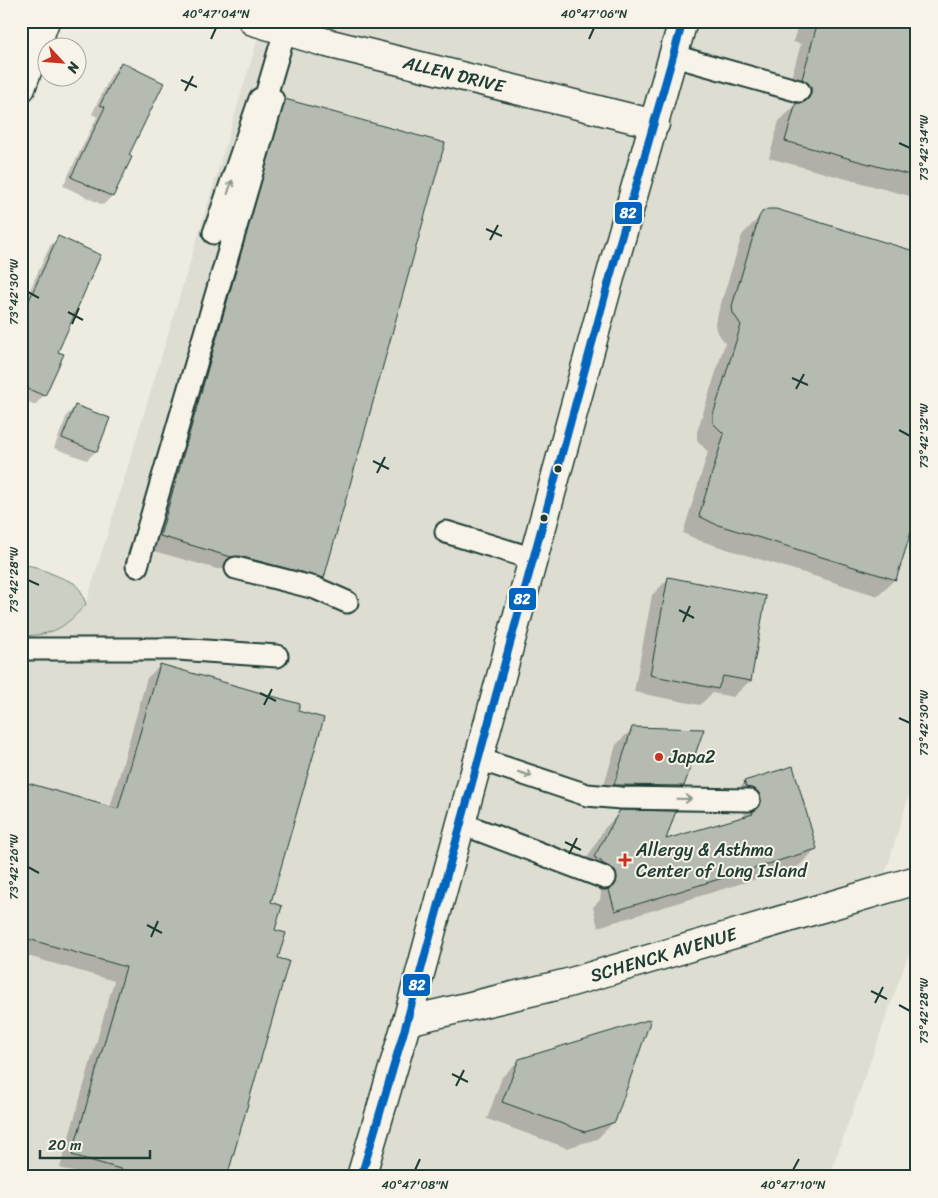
<svg xmlns="http://www.w3.org/2000/svg" width="938" height="1198" font-family="Sriracha,sans-serif">
  <style>
    .built { fill: #ddddd2 }
    .green { fill: #cccfc4; stroke: #76867c }
    .shadow { fill: #0003 }
    .building { fill: #b5bbb0; stroke: #1f3d34 }
    .lines { fill: none; stroke-linecap: round; stroke-linejoin: round }
    .service-casing { stroke: #1f3d34; stroke-width: 25 }
    .minor-casing { stroke: #1f3d34; stroke-width: 31 }
    .primary-casing { stroke: #1f3d34; stroke-width: 31 }
    .service { stroke: #f7f3e8; stroke-width: 21 }
    .minor { stroke: #f7f3e8; stroke-width: 28 }
    .primary { stroke: #f7f3e8; stroke-width: 28 }
    .bus-1-casing { stroke: #f7f3e8; stroke-width: 11 }
    .bus-1 { stroke: #0065bd; stroke-width: 8 }
    .oneway { stroke: #8b988e }
    .ticks { fill: none; stroke: #1f3d34; stroke-width: 2 }
    .bus-dot { fill: #1f3d34; stroke: #f7f3e8; stroke-width: 2 }
    .poi-dot { fill: #c8321e; stroke: #f7f3e8; stroke-width: 2 }
    .labels { text-anchor: middle; dominant-baseline: central; stroke-width: 4; stroke-linejoin: round; paint-order: stroke }
    .street-label { font-size: 18px; fill: #1f3d34; stroke: #f7f3e8 }
    .poi-label { font-size: 18px; fill: #1f3d34; stroke: #f7f3e8; text-anchor: start }
    .line-badge { stroke: #f7f3e8; stroke-width: 2 }
    .badge-label { font-size: 14px; text-anchor: middle; font-weight: bold; fill: #fff }
    .neatline { fill: none; stroke: #1f3d34; stroke-width: 2 }
    .ticks-label { font-size: 12px; text-anchor: middle; fill: #1f3d34 }
  </style>
  <rect width="100%" height="100%" fill="#eeece1"/>
  <filter id="ink" filterUnits="userSpaceOnUse"><feTurbulence type="fractalNoise" baseFrequency=".02" numOctaves="2"/><feDisplacementMap in="SourceGraphic" scale="10" xChannelSelector="R" yChannelSelector="G"/><feConvolveMatrix kernelMatrix="1 2 1 2 8 2 1 2 1" color-interpolation-filters="sRGB"/></filter>
  <g filter="url(#ink)">
    <path class="built" d="M286 21H917V769L881 888 917 879V931L829 1177H21V636H35L68 623 86 604 262 25Z"/>
    <path class="green" d="M21 564 36 567 74 583 81 591 86 604C64 628 55 635 21 636Z"/>
    <path class="shadow" d="M799 21H917V198L769 158 779 121 795 106 791 98 786 96 801 44 793 42Z
      M121 64 127 156 112 196 103 205 63 186 97 117 92 114 112 73Z
      M286 100 323 578 310 591 225 569H217L147 549 272 114Z
      M763 213 895 579 878 596 698 540 683 533 708 452 697 440V432L725 343 716 330 715 323 742 235Z
      M59 237 56 352 44 395 35 405 21 398V309L50 246Z
      M76 406 96 451 87 460 54 448 67 415Z
      M21 450 27 453 21 465Z
      M668 579 750 681 733 697 712 693 700 705 634 692 652 595Z
      M161 665 269 903 277 958 226 1177H89L60 1168 114 981 21 954V783L110 808 147 678Z
      M633 728 683 786 666 803 599 801 616 745Z
      M792 767 816 849 799 866 598 927 593 907 600 900 601 893 598 886 578 874 604 829 620 812 664 841 745 817 744 811 728 799 745 782Z
      M519 1060 614 1122 597 1139 567 1148 487 1119 502 1077Z"/>
    <path class="building" d="M818 21H917V177L785 141 796 103H802L807 100 811 94V87L808 83 802 79Z
      M121 62 164 83 129 155 132 157 113 197 71 177 105 107 100 105Z
      M285 99 445 143 324 578 239 556 231 557 160 536Z
      M768 209H776L917 252V513L896 580 715 524 699 516 724 434 713 423V415L741 325 733 313 732 306 759 217 762 212Z
      M58 236 101 255 58 352 64 354 45 396 21 386V318Z
      M75 405 110 418 97 452 62 438Z
      M668 577 766 596 751 681 723 676 718 689 650 675Z
      M160 664 300 704 298 711 324 718 271 902 282 906 275 930 286 933 278 958 289 961 227 1177H148L72 1155 126 967 21 937V781L118 809Z
      M632 727 704 729 684 786 614 785Z
      M793 766 817 849 615 911 609 890 616 883 617 876 614 870 602 863 601 861 594 857 620 810 676 811 666 839 753 814 752 812 760 806 761 801 760 794 755 789 746 787 744 781Z
      M651 1019 615 1122 585 1132 502 1102 519 1059Z"/>
    <g class="lines">
      <defs>
        <path id="service" d="M674 56 799 91
          M214 233 260 99
          M446 532 534 559
          M137 566 273 100 267 92 285 31
          M236 568 315 588 347 602
          M21 649H178L277 656
          M479 759 587 795 621 798 749 800
          M460 823 605 878"/>
        <g id="minor">
          <path id="s1" d="M253 21 327 43 655 124"/>
          <path d="M21 88 45 21"/>
          <path id="s2" d="M407 1021 568 983 917 880"/>
        </g>
        <path id="primary" d="M361 1177 407 1021 612 270 683 21"/>
      </defs>
      <use href="#service" class="service-casing"/>
      <use href="#minor" class="minor-casing"/>
      <use href="#primary" class="primary-casing"/>
      <use href="#service" class="service"/>
      <use href="#minor" class="minor"/>
      <use href="#primary" class="primary"/>
      <defs>
        <path id="bus-1" d="M361 1177 407 1021 612 270 683 21"/>
      </defs>
      <use href="#bus-1" class="bus-1-casing"/>
      <use href="#bus-1" class="bus-1"/>
    </g>
    <defs><path id="oneway-shaft" d="M-6 0H5M1.5-3L5.5 0L1.5 3" fill="none" stroke-width="1.6" stroke-linecap="round" stroke-linejoin="round" transform="scale(1.25)"/></defs>
    <g class="oneway">
      <use href="#oneway-shaft" transform="translate(230 187) rotate(-71)"/>
      <use href="#oneway-shaft" transform="translate(525 774) rotate(18)"/>
      <use href="#oneway-shaft" transform="translate(684 799) rotate(1)"/>
    </g>
  </g>
  <path class="ticks" d="M211 39 216 28M589 39 594 28M181 80 197 87M185 91 193 76M899 143 910 148M486 229 502 236M490 240 498 225M28 292 39 298M68 312 83 320M72 324 79 308M792 378 808 385M796 389 804 374M899 430 910 436M373 461 389 469M377 473 385 457M28 580 39 585M679 610 694 618M683 622 690 606M260 693 276 701M264 705 272 689M899 718 910 723M565 842 581 850M569 854 577 838M28 867 39 873M147 925 162 933M151 937 158 921M871 991 887 999M875 1003 883 987M899 1005 910 1011M452 1074 468 1082M456 1086 464 1070M415 1170 420 1159M793 1170 799 1159"/>
  <g class="bus-dot">
    <circle cx="558" cy="469" r="4.5"/>
    <circle cx="544" cy="518" r="4.5"/>
  </g>
  <g class="poi-dot">
    <circle cx="659" cy="757" r="5"/>
    <path d="M622.5 852.5h5v5h5v5h-5v5h-5v-5h-5v-5h5z"/>
  </g>
  <g class="labels">
    <g class="street-label">
      <text stroke="none"><textPath href="#s1" startOffset="208">ALLEN DRIVE</textPath></text>
      <text stroke="none"><textPath href="#s2" startOffset="265">SCHENCK AVENUE</textPath></text>
    </g>
    <g class="poi-label">
      <text x="669" y="757">Japa2</text>
      <text x="636" y="850">Allergy &amp; Asthma<tspan x="636" dy="21">Center of Long Island</tspan></text>
    </g>
  </g>
  <g class="line-badge">
    <rect x="614" y="201" width="29" height="24" rx="5" fill="#0065bd"/>
    <rect x="508" y="587" width="29" height="24" rx="5" fill="#0065bd"/>
    <rect x="402" y="973" width="29" height="24" rx="5" fill="#0065bd"/>
  </g>
  <g class="badge-label">
    <text x="628" y="218">82</text>
    <text x="522" y="604">82</text>
    <text x="417" y="990">82</text>
  </g>
  <rect width="938" height="1198" fill="none" stroke="#f7f3e8" stroke-width="55"/>
  <g transform="translate(62 62) rotate(116)"><circle r="24" fill="#f7f3e8" stroke="#a1aaa0"/>
  <path d="M0-4L9 19L0 12L-9 19Z" fill="#c8321e"/>
  <text y="-8" font-size="14" font-weight="bold" text-anchor="middle" fill="#1f3d34">N</text>
  </g>
  <path d="M40 1150v8h110v-8" fill="none" stroke="#1f3d34" stroke-width="2.5"/>
  <text x="48" y="1150" font-size="15" fill="#1f3d34" stroke="#f7f3e8" stroke-width="4" paint-order="stroke">20 m</text>
  <rect x="28" y="28" width="882" height="1142" class="neatline"/>
  <g class="ticks-label">
    <text x="216" y="18">40°47'04"N</text>
    <text x="594" y="18">40°47'06"N</text>
    <text transform="translate(924 148) rotate(-90)" y="4">73°42'34"W</text>
    <text transform="translate(14 292) rotate(-90)" y="4">73°42'30"W</text>
    <text transform="translate(924 436) rotate(-90)" y="4">73°42'32"W</text>
    <text transform="translate(14 580) rotate(-90)" y="4">73°42'28"W</text>
    <text transform="translate(924 723) rotate(-90)" y="4">73°42'30"W</text>
    <text transform="translate(14 867) rotate(-90)" y="4">73°42'26"W</text>
    <text transform="translate(924 1011) rotate(-90)" y="4">73°42'28"W</text>
    <text x="415" y="1189">40°47'08"N</text>
    <text x="793" y="1189">40°47'10"N</text>
  </g>
</svg>
